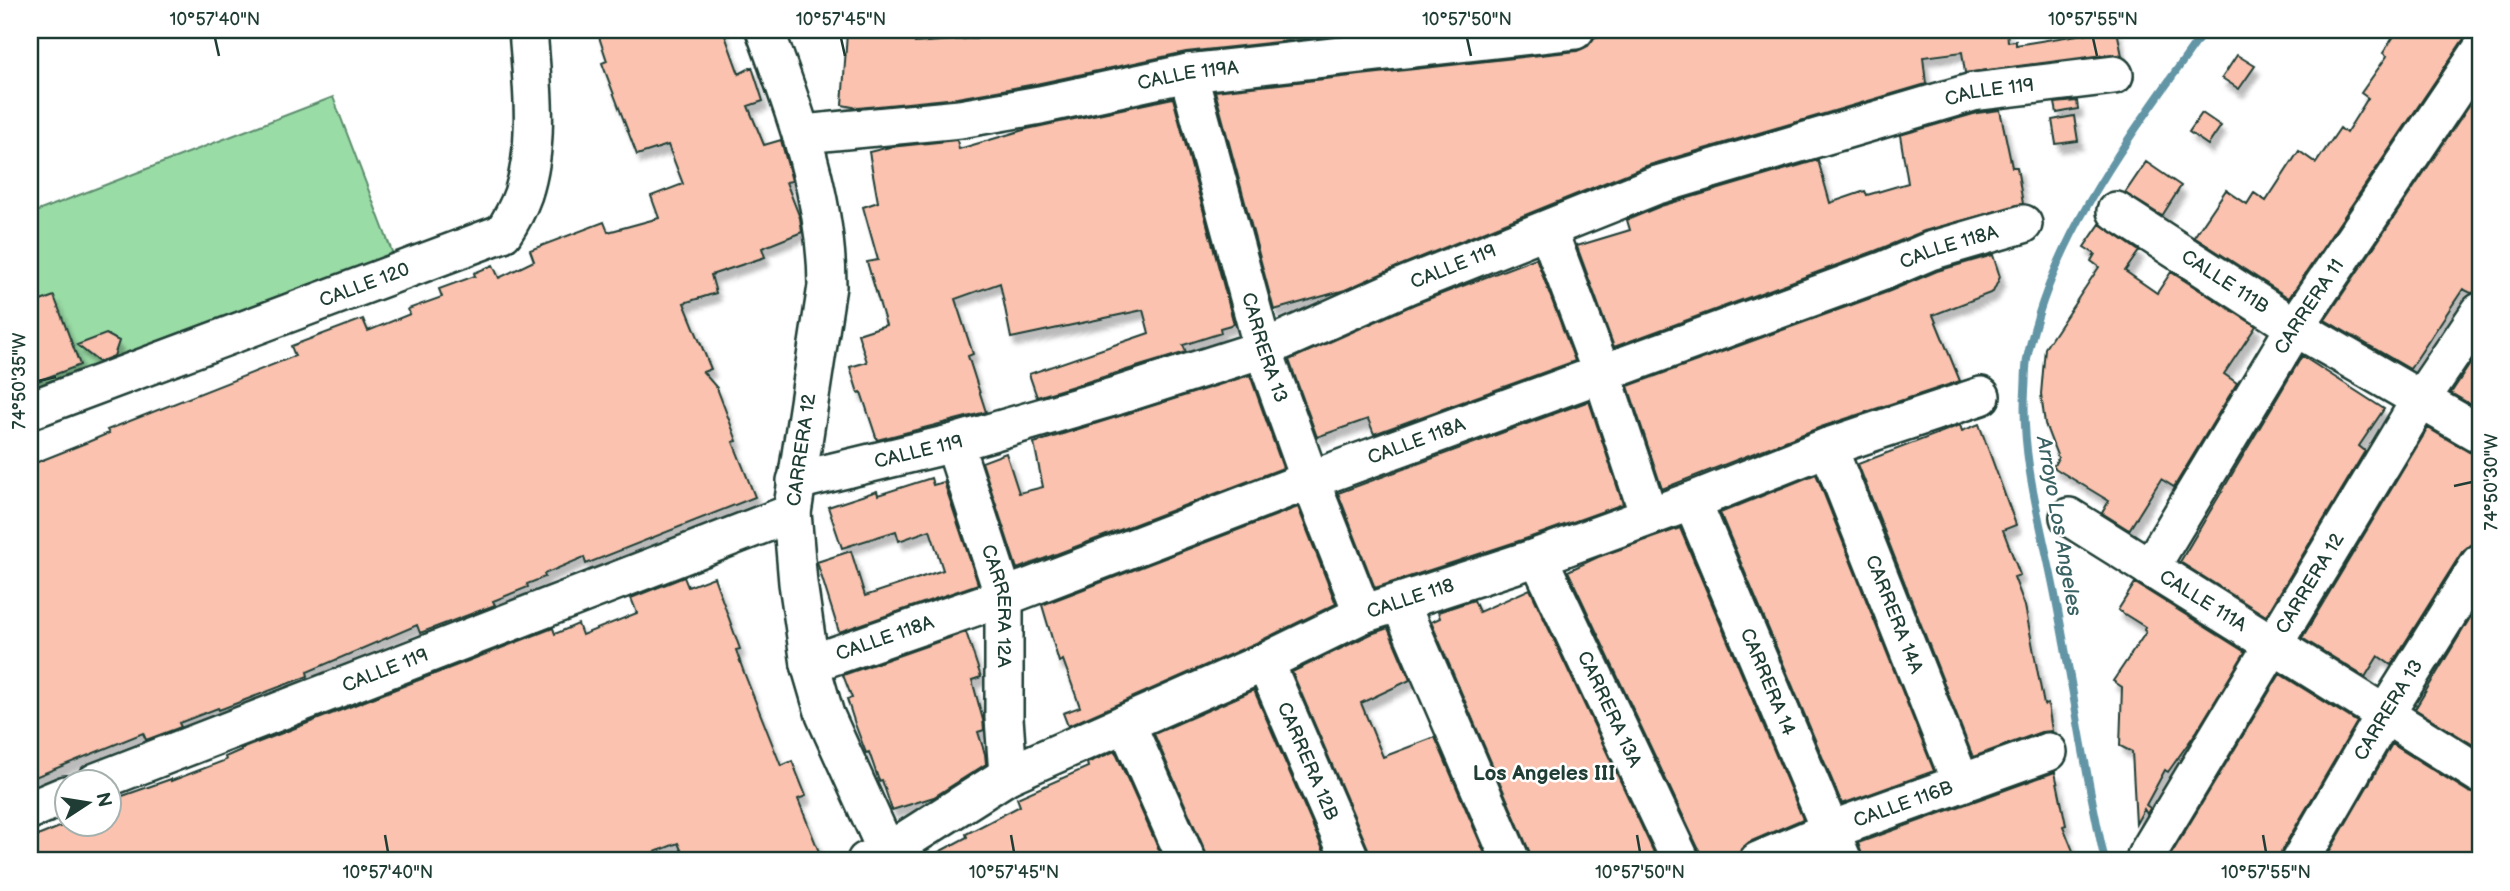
<svg xmlns="http://www.w3.org/2000/svg" width="2510" height="891" font-family="'Balsamiq Sans',sans-serif">
  <style>
    .green { fill: #9adca6; stroke: #5c8c6d; stroke-width: 2 }
    .lines { fill: none; stroke-linecap: round; stroke-linejoin: round }
    .stream { stroke: #6295a5; stroke-width: 8 }
    .building { fill: #fac2af; stroke: #1f3d34; stroke-width: 2; filter: url(#shadow) }
    .minor-casing { stroke: #1f3d34; stroke-width: 42 }
    .minor { stroke: #fff; stroke-width: 37 }
    .ticks { fill: none; stroke: #1f3d34; stroke-width: 2.5 }
    .labels { text-anchor: middle; dominant-baseline: central; stroke-width: 5; stroke-linejoin: round; paint-order: stroke }
    .street-label { font-size: 19px; fill: #1f3d34; stroke: #fff }
    .water-label { font-size: 21px; font-style: italic; fill: #3b6263; stroke: #fff }
    .neighbourhood-label { font-size: 21px; font-weight: bold; fill: #1f3d34; stroke: #fff }
    .neatline { fill: none; stroke: #1f3d34; stroke-width: 2.5 }
    .ticks-label { font-size: 18px; text-anchor: middle; fill: #1f3d34 }
  </style>
  <defs>
    <filter id="shadow"><feDropShadow dx="4.5" dy="8" stdDeviation="2" flood-color="#0004"/></filter>
  </defs>
  <rect width="100%" height="100%" fill="#fff"/>
  <filter id="ink" filterUnits="userSpaceOnUse"><feTurbulence type="fractalNoise" baseFrequency=".0143" numOctaves="2"/><feDisplacementMap in="SourceGraphic" scale="14" xChannelSelector="R" yChannelSelector="G"/><feConvolveMatrix kernelMatrix="1 2 1 2 8 2 1 2 1" color-interpolation-filters="sRGB"/></filter>
  <g filter="url(#ink)">
    <path class="green" d="M333 97 394 257 30 398V214Z"/>
    <g class="lines">
      <path class="stream" d="M2105 861C2085 775 2073 687 2056 600 2043 530 2021 463 2025 391 2026 379 2025 366 2028 354 2054 232 2135 130 2205 30"/>
    </g>
    <path class="building" d="M610 30H723L739 74 752 67 763 101 748 106 764 145 781 140 792 181 786 182 800 218 802 232 762 248 765 257 711 275 716 293 684 303 711 369 703 372 717 388 737 441 733 442 755 497 586 564 584 557 544 574 545 577 527 584 528 587 493 601 495 605 420 633 417 625 307 672 308 676 219 710 218 708 179 723 181 727 146 740 143 733 30 779V465L88 442 109 433 107 430 295 356 291 346 363 319 368 331 410 314 408 309 442 297 439 289 475 276 474 273 493 265 499 278 534 261 530 250 604 222 608 232 659 218 651 196 683 184 668 145 637 155 602 63 607 61 598 34Z
      M861 30H917L915 43 979 38 1006 33 1005 30H1387L1186 52 1036 84 957 98 858 108 842 105 847 33 861 36Z
      M1656 30H2007L2008 42 2016 41V45L2096 32V30H2117L2122 56 2111 54 1965 73 1962 52 1923 57 1926 84 1646 166 1399 266 1345 290 1274 310 1215 91 1577 51 1588 46 1595 37 1610 35 1611 37Z
      M2398 30 2480 31 2470 34 2463 40 2289 298 2194 237 2226 190 2247 204 2254 193 2266 201 2299 151 2316 163 2340 128 2346 133 2368 98 2361 93 2387 56 2383 53Z
      M2237 55 2255 66 2239 89 2222 78Z
      M2480 89V291L2471 293 2463 289 2410 369 2325 320Z
      M1173 98 1234 324 1220 328 1221 333 1183 345 1186 352 1037 397 1029 374 1149 333 1143 310 1011 338 1000 283 955 299 973 354 968 356 986 412 877 440 861 392 858 393 850 367 867 362 858 334 886 325 867 262 878 260 863 207 878 202 869 152 890 147 957 140 959 149 1027 129Z
      M2077 101 2078 109 2057 113 2055 103Z
      M2000 110 2012 167H2017L2023 204 1924 231 1875 251 1614 347 1576 244 1577 246 1630 230 1627 220 1661 206 1818 160 1830 203 1865 191 1867 195 1908 183 1900 135 1977 113Z
      M2202 113 2221 126 2208 145 2189 132Z
      M2074 116 2078 141 2056 144 2052 120Z
      M2146 162 2181 186 2162 216 2125 193Z
      M2100 224 2139 251 2125 271 2157 293 2171 272 2256 326 2224 374 2237 383 2174 487 2161 479 2129 530 2102 513 2109 501 2053 467 2058 458 2045 424 2041 394 2045 348 2099 267 2091 261 2095 254 2084 247Z
      M1993 255 2000 277 1993 292 1933 315 1960 381 1821 427 1662 489 1628 386 1890 291 1937 271Z
      M1536 258 1575 361 1374 434 1368 419 1317 437 1289 360 1415 304Z
      M54 296 80 365 30 384V305Z
      M106 334 119 341 114 356 99 362 77 345Z
      M2480 349V410L2451 393Z
      M2302 356 2384 409 2359 446 2365 451 2266 616 2180 562Z
      M1250 375 1283 468 1017 569 982 462 1006 453 1019 493 1043 487 1034 443Z
      M1589 401 1623 504 1531 537 1375 588 1338 493Z
      M1979 424 2016 525 2003 530 2020 575 2014 577 2025 606 2044 705 2048 704 2052 731 2041 732 1973 757 1858 464 1960 425 1962 431Z
      M2428 428 2469 452 2480 455V542L2470 545 2462 552 2391 665 2378 656 2365 677 2302 638Z
      M1816 474 1934 771 1842 804 1720 513Z
      M931 478 933 485 944 482 978 584 839 632 817 562 851 551 865 596 943 570 930 530 899 541 896 531 842 548 828 507 877 491 878 495Z
      M1298 507 1336 604 1256 643 1068 726 1063 713 1080 707 1063 660 1059 662 1042 605Z
      M1680 528 1803 819 1749 842 1741 849 1737 861H1702L1700 852 1568 571 1598 557Z
      M684 577 688 587 714 577 740 649 736 650 743 670 781 766 792 761 806 796 798 799 819 852 797 861H686L678 843 632 861H30V839L67 824H108V801L171 779V781L226 760 225 757 241 750V749L553 628 555 634 578 624 582 635 637 613 631 598Z
      M2135 583 2245 652 2197 731 2168 772 2165 770 2146 805 2150 808 2147 814 2144 809 2136 824 2132 752 2120 746 2122 687 2113 681 2146 632 2144 630 2145 627 2118 610Z
      M1530 589 1658 861H1532L1530 853 1431 622 1440 618 1438 612 1474 600 1479 612Z
      M2473 613 2480 617V749L2415 709Z
      M1388 628 1410 680 1361 703 1383 757 1435 737 1488 861H1372L1370 853 1292 672 1371 634Z
      M966 632 981 677 972 680 983 720 984 730 978 732 985 754 986 764 934 797 892 810 882 780 879 781 869 752 866 753 855 724 847 699 852 698 843 675Z
      M2280 674 2357 722 2282 850 2279 861H2167Z
      M1254 690 1328 861H1208L1206 853 1154 734Z
      M2392 744 2469 792 2480 795V850L2474 861H2324Z
      M1115 751 1164 861H922L967 837 966 834 1020 806 1017 798 1088 767 1087 763Z
      M2055 772 2066 825 2063 826 2077 861H1864L1858 843Z"/>
    <g class="lines">
      <defs>
        <g id="minor">
          <path d="M765 30C795 112 827 197 827 286L792 513 798 583 810 664 825 715 887 852 893 861"/>
          <path id="s1" d="M1188 73 1263 349 1310 480 1363 614"/>
          <path id="s2" d="M803 134 960 119 1040 105 1188 73 1575 30"/>
          <path id="s3" d="M2116 211 2295 327 2480 434"/>
          <path d="M1548 230 1602 374 1649 516"/>
          <path id="s4" d="M30 410 503 233C511 221 518 208 523 194 540 142 532 83 528 30"/>
          <path id="s5" d="M954 443 1004 597V718L1008 775"/>
          <path id="s6" d="M1828 447 1961 783"/>
          <path id="s7" d="M796 481 954 443 1116 396 1263 349 1407 285 1654 186 1973 92 2114 75"/>
          <path id="s8" d="M1692 501 1843 861"/>
          <path id="s9" d="M2069 517 2480 774"/>
          <path id="s10" d="M1538 557 1681 861"/>
          <path id="s11" d="M2150 568 2295 327 2480 52"/>
          <path d="M1400 603 1511 861"/>
          <path id="s12" d="M1265 662 1351 861"/>
          <path id="s13" d="M810 664 1004 597 1310 480 1883 271 1930 251 2023 224"/>
          <path d="M1126 723 1187 861"/>
          <path id="s14" d="M96 782 792 513"/>
          <path d="M30 810 66 795"/>
          <path id="s15" d="M2146 856 2421 399 2480 312"/>
          <path id="s16" d="M866 861 887 852 1008 775 1265 662 1363 614 1538 557 1692 501 1828 447 1981 396"/>
          <path id="s17" d="M1758 861 1831 830 2048 752"/>
          <path id="s18" d="M2300 861 2384 716 2480 563"/>
        </g>
      </defs>
      <use href="#minor" class="minor-casing"/>
      <use href="#minor" class="minor"/>
    </g>
  </g>
  <path class="ticks" d="M215 38 219 56M841 38 845 56M1467 38 1471 56M2093 38 2097 56M38 381 56 377M2454 486 2472 482M385 835 388 852M1011 835 1014 852M1637 835 1640 852M2263 835 2266 852"/>
  <g class="labels">
    <g class="street-label">
      <text stroke="none"><textPath href="#s2" startOffset="390">CALLE 119A</textPath></text>
      <text stroke="none"><textPath href="#s7" startOffset="1258">CALLE 119</textPath></text>
      <text stroke="none"><textPath href="#s13" startOffset="1213">CALLE 118A</textPath></text>
      <text stroke="none"><textPath href="#s7" startOffset="693">CALLE 119</textPath></text>
      <text stroke="none"><textPath href="#s3" startOffset="130">CALLE 111B</textPath></text>
      <text stroke="none"><textPath href="#s4" startOffset="357">CALLE 120</textPath></text>
      <text stroke="none"><textPath href="#s11" startOffset="306">CARRERA 11</textPath></text>
      <text stroke="none"><textPath href="#s1" startOffset="285">CARRERA 13</textPath></text>
      <text stroke="none"><textPath href="#s13" startOffset="646">CALLE 118A</textPath></text>
      <text transform="translate(802 450) rotate(-82)">CARRERA 12</text>
      <text stroke="none"><textPath href="#s7" startOffset="126">CALLE 119</textPath></text>
      <text stroke="none"><textPath href="#s15" startOffset="318">CARRERA 12</textPath></text>
      <text stroke="none"><textPath href="#s16" startOffset="606">CALLE 118</textPath></text>
      <text stroke="none"><textPath href="#s9" startOffset="158">CALLE 111A</textPath></text>
      <text stroke="none"><textPath href="#s5" startOffset="170">CARRERA 12A</textPath></text>
      <text stroke="none"><textPath href="#s6" startOffset="180">CARRERA 14A</textPath></text>
      <text stroke="none"><textPath href="#s13" startOffset="79">CALLE 118A</textPath></text>
      <text stroke="none"><textPath href="#s14" startOffset="310">CALLE 119</textPath></text>
      <text stroke="none"><textPath href="#s8" startOffset="196">CARRERA 14</textPath></text>
      <text stroke="none"><textPath href="#s10" startOffset="168">CARRERA 13A</textPath></text>
      <text stroke="none"><textPath href="#s18" startOffset="175">CARRERA 13</textPath></text>
      <text stroke="none"><textPath href="#s12" startOffset="108">CARRERA 12B</textPath></text>
      <text stroke="none"><textPath href="#s17" startOffset="156">CALLE 116B</textPath></text>
    </g>
    <g class="water-label">
      <text transform="translate(2059 526) rotate(80)">Arroyo Los Angeles</text>
    </g>
    <g class="neighbourhood-label">
      <text x="1544" y="773">Los Angeles III</text>
    </g>
  </g>
  <rect width="2510" height="891" fill="none" stroke="#fff" stroke-width="77"/>
  <g transform="translate(88 803) rotate(78)"><circle r="33" fill="#ffffff" stroke="#a5b1ae" stroke-width="2"/>
  <path d="M0-5L12 26L0 18L-12 26Z" fill="#1f3d34"/>
  <text y="-10" font-size="19" font-weight="bold" text-anchor="middle" fill="#1f3d34">N</text>
  </g>
  <rect x="38" y="38" width="2434" height="814" class="neatline"/>
  <g class="ticks-label">
    <text x="215" y="25">10°57'40"N</text>
    <text x="841" y="25">10°57'45"N</text>
    <text x="1467" y="25">10°57'50"N</text>
    <text x="2093" y="25">10°57'55"N</text>
    <text transform="translate(19 381) rotate(-90)" y="6">74°50'35"W</text>
    <text transform="translate(2491 482) rotate(-90)" y="6">74°50'30"W</text>
    <text x="388" y="878">10°57'40"N</text>
    <text x="1014" y="878">10°57'45"N</text>
    <text x="1640" y="878">10°57'50"N</text>
    <text x="2266" y="878">10°57'55"N</text>
  </g>
</svg>
